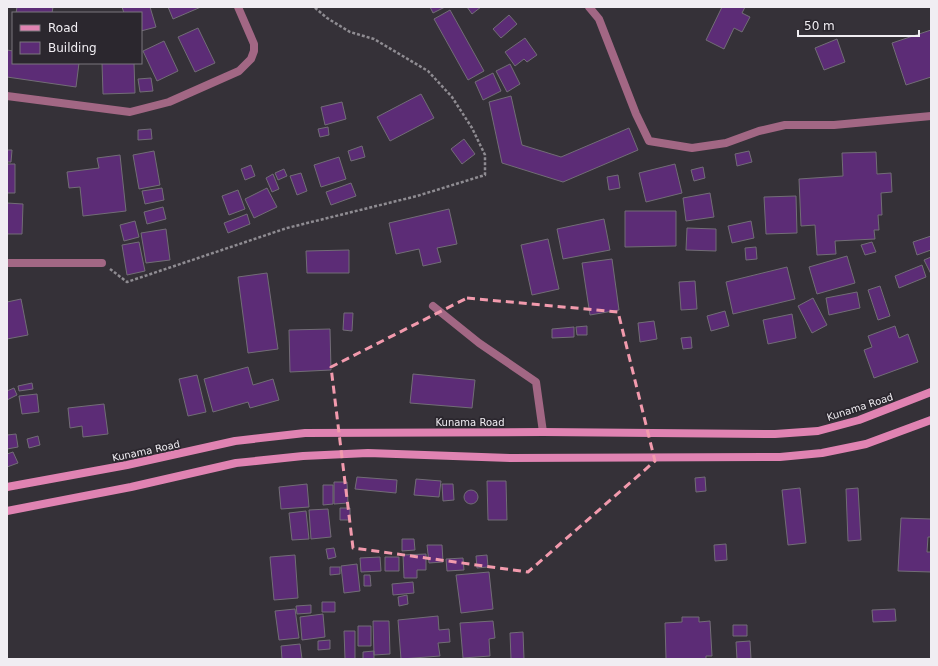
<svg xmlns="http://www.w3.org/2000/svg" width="938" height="666" font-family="'DejaVu Sans',sans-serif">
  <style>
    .building { fill: #5c2c76; stroke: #726d76 }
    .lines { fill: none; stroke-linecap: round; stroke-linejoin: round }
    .path { stroke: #8f8c92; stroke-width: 2.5; stroke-dasharray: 3 2; stroke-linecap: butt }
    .street { stroke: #a26784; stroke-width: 8 }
    .secondary { stroke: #e083b2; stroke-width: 8 }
    .marked { fill: none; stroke: #f29aad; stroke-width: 3; stroke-dasharray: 8 5; stroke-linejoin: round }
    .labels { text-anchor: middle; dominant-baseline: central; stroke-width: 3.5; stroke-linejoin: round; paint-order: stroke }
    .street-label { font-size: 10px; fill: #f0edf2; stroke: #2b272e }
  </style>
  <rect width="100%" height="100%" fill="#353138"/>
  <path class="building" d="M17 7H53L52 13H16Z
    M122 7H150L156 27 141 31V13H124Z
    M168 7H201L173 19Z
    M430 7H445L433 13Z
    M467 7H481L472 14Z
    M722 7H745L742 13 750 17 742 32 734 28 724 49 706 40Z
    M450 10 484 71 468 80 434 19Z
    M509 15 517 24 501 38 493 29Z
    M198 28 215 63 195 72 178 37Z
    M931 30V77L906 85 892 43Z
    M525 38 537 55 527 62 524 59 515 66 505 52Z
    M837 39 845 62 824 70 815 48Z
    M164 41 178 71 157 81 143 51Z
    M7 50 13 51V63H79L76 87 7 77Z
    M102 63H134L135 93 103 94Z
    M510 64 520 84 507 92 496 71Z
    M493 73 501 91 483 100 475 82Z
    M151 78 153 91 140 92 138 79Z
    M421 94 434 118 390 141 377 117Z
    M511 96 522 145 561 157 629 128 638 150 563 182 502 163 489 102Z
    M342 102 346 119 325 125 321 107Z
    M328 127 329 135 320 137 318 129Z
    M151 129 152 139 138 140V130Z
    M464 139 475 154 462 164 451 149Z
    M362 146 365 157 351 161 348 151Z
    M7 150H12L11 162H7Z
    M154 151 160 185 139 189 133 155Z
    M749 151 752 162 737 166 735 154Z
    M876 152 877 174 891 173 892 192 881 193 882 215H878L879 230H874L875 239 835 241 836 254 817 255 815 225 801 226 799 179 843 176 842 153Z
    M120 155 126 211 83 216 80 187 69 188 67 172 99 168 97 158Z
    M339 157 346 179 321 187 314 165Z
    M7 164H15V193H7Z
    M675 164 682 193 646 202 639 173Z
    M251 165 255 176 245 180 241 169Z
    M703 167 705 178 694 181 691 170Z
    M284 169 287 176 278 180 275 173Z
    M301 173 307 191 297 195 290 176Z
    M273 174 279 189 272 192 266 178Z
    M618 175 620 188 609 190 607 177Z
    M351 183 356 196 331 205 326 192Z
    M162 188 164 200 145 204 142 191Z
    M267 188 277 207 254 218 245 199Z
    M238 190 245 209 229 215 222 196Z
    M710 193 714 217 686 221 683 198Z
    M796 196 797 233 766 234 764 197Z
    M7 203 23 204 22 234H7Z
    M163 207 166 219 147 224 144 212Z
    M449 209 457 244 437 248 441 262 423 266 419 249 396 254 389 223Z
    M625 211H676V246L625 247Z
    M247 214 250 224 228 233 224 223Z
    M604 219 610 250 563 259 557 229Z
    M135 221 139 237 124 241 120 225Z
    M751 221 754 238 732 243 728 226Z
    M687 228 716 229V251L686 250Z
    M166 229 170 260 146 263 141 233Z
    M931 236V250L917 255 913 242Z
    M548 239 559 289 532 295 521 245Z
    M139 242 145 271 127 275 122 245Z
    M872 242 876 252 865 255 861 245Z
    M756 247 757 259 746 260 745 248Z
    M349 250V273H307L306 251Z
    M847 256 855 283 817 294 809 267Z
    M931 257V274L924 260Z
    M612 259 619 310 590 315 582 263Z
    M922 265 926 277 899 288 895 276Z
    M787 267 795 299 733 314 726 282Z
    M267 273 278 349 248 353 238 277Z
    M695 281 697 309 681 310 679 282Z
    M880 286 890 316 878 320 868 290Z
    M857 292 860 308 829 315 826 298Z
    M813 298 827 325 812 333 798 306Z
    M21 299 28 335 7 339V302Z
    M725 311 729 326 711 331 707 316Z
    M344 313H353L352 331 343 330Z
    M792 314 796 338 768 344 763 320Z
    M654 321 657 339 640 342 638 323Z
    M587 326V335H577L576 327Z
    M895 326 899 338 908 334 918 362 874 378 864 350 872 347 868 336Z
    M574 327V337L552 338V329Z
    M330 329 331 370 290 372 289 330Z
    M691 337 692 348 683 349 681 338Z
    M248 367 253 385 273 379 279 400 250 408 248 402 213 412 204 379Z
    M413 374 475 380 472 408 410 403Z
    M197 375 206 412 188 416 179 379Z
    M32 383 33 389 19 391 18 386Z
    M14 388 17 395 7 400V391Z
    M37 394 39 412 22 414 19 396Z
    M104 404 108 434 83 437 82 426 70 428 68 408Z
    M16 434 18 447 7 449V435Z
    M38 436 40 445 29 448 27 439Z
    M13 452 18 463 7 467V454Z
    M357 477 397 480 396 493 355 489Z
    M705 477 706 491 696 492 695 478Z
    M416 479 441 481 439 497 414 495Z
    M487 481H506L507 520H488Z
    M334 482H347L348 503 334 504Z
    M307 484 309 507 281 509 279 487Z
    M442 484H453L454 500 443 501Z
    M323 485H333V504L323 505Z
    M800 488 806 543 788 545 782 490Z
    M858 488 861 540 848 541 846 489Z
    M464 497a7 7 0 1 1 14 0a7 7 0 1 1-14 0Z
    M340 508H350V520H340Z
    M328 509 331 537 311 539 309 510Z
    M306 511 309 539 292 540 289 513Z
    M901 518 931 519V537H928L927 552H931V572L898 571Z
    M402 539H414L415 550 402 551Z
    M726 544 727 560 715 561 714 545Z
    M427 545H442L443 562 429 563Z
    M334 548 336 557 328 559 326 549Z
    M426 554V570H417V578H404L403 555Z
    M295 555 298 598 274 600 270 557Z
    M487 555 488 567 477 568 476 556Z
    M380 557 381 571 361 572 360 558Z
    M385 557H399V571H385Z
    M463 558 464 570 447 571 446 559Z
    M357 564 360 591 344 593 341 566Z
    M330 567H340V574L330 575Z
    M489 572 493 609 461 613 456 575Z
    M364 575H370L371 586H364Z
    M413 582 414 593 393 595 392 584Z
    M407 595 408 604 399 606 398 597Z
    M322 602H335V612H322Z
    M311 605V613L297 614 296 606Z
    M295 609 299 638 279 640 275 611Z
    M895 609 896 621 873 622 872 610Z
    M323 614 325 637 302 640 300 617Z
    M438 616 439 630 449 629 450 642 438 643 440 656 401 659 398 620Z
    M682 617H699V622L710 621 712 656H706V659H666L665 623 682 622Z
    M373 621H389L390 654 374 655Z
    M493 621 495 638 489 639 490 656 463 658 460 623Z
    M733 625H747V636H733Z
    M358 626H371V646H358Z
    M344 631H355V659H345Z
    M523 632 524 659H511L510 633Z
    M330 640V649L318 650V641Z
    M750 641 751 659H737L736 642Z
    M300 644 302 659H282L281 646Z
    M374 651V659H363V652Z"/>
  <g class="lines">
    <path class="path" d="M110 269 127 282 287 228 417 196 485 175V155L472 128 452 97 428 71 374 39 350 32 327 18 314 7"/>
    <path class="street" d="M589 7 599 19 636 114 649 141 692 148 726 143 759 131 785 125H834L931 116
      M7 96 130 112 169 102 239 71 251 59 254 51V44L238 7
      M7 263H102
      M433 306 479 343 536 382 543 432"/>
    <path class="secondary" d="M7 487 127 465 235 441 305 433 543 432 775 434 818 431 859 420 931 392
      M7 511 131 487 236 463 303 456 368 453 511 458 780 457 822 453 866 444 931 420"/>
  </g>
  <path class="marked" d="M467 298 618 312 655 461 528 572 353 548 331 367Z"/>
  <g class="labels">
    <g class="street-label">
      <text transform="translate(860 407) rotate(-18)">Kunama Road</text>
      <text x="470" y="422">Kunama Road</text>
      <text transform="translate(146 451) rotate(-12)">Kunama Road</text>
    </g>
  </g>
  <rect width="938" height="666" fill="none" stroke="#f0edf2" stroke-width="16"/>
  <rect x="12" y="12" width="130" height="52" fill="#2b272e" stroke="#7a767c"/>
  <rect x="20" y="25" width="20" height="6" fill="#e083b2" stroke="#7a767c"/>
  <text x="48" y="32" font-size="12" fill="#f0edf2">Road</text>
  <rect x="20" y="42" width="20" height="12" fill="#5c2c76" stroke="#7a767c"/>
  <text x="48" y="52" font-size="12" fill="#f0edf2">Building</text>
  <path d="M798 30v6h121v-6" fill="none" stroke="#f0edf2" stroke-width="2"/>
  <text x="804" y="30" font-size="12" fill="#f0edf2" stroke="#2b272e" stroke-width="3" paint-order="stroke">50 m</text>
</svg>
